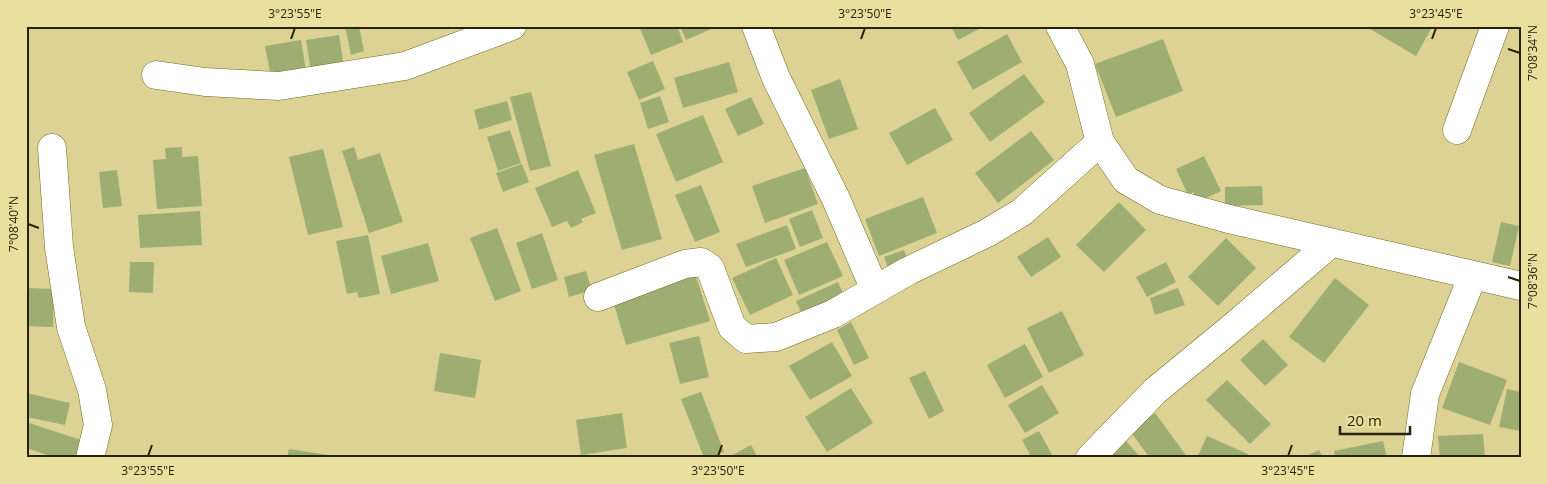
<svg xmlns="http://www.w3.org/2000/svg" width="1547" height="484" font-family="'Open Sans',sans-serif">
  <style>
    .building { fill: #9eae73 }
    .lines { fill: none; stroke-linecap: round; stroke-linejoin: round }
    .minor-casing { stroke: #736a2c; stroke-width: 29 }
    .minor { stroke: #fff; stroke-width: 28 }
    .ticks { fill: none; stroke: #262208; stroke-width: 2 }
    .neatline { fill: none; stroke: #262208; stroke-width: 2 }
    .ticks-label { font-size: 12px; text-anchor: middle; fill: #262208 }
  </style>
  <rect width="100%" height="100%" fill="#dbd293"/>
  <path class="building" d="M345 26H359L364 51 351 55Z
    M639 26H677L683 42 651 55Z
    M680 26H718L686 40Z
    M951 26H985L958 40Z
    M1365 26H1425L1431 29 1416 56Z
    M1007 34 1022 62 973 90 957 62Z
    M339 35 344 67 311 72 306 40Z
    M1163 39 1183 91 1116 117 1095 64Z
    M301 40 306 71 271 77 265 46Z
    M653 61 665 89 639 100 627 72Z
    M729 62 738 92 683 108 674 78Z
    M1024 74 1045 102 990 142 969 113Z
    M840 79 858 129 829 139 811 90Z
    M531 92 551 166 530 171 510 97Z
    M660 96 669 122 648 129 640 103Z
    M751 97 764 124 738 136 725 109Z
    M507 101 512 120 479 130 474 110Z
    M935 108 953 140 907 165 889 133Z
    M703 115 723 162 676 182 656 134Z
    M510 130 521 163 498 171 487 137Z
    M1031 131 1054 160 998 203 975 173Z
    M634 144 662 239 622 250 594 155Z
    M182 147V157L198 156 202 206 157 209 153 160 166 159 165 148Z
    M354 147 358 160 380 153 403 222 369 233 342 151Z
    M323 149 343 227 308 235 289 157Z
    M1204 156 1221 191 1198 202 1193 192 1188 195 1176 169Z
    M522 164 529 182 503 192 496 173Z
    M805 168 818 204 765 223 752 186Z
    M117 170 122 206 103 208 99 172Z
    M578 170 596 213 581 219 583 222 571 228 567 221 552 227 535 188Z
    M701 185 720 232 695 242 675 195Z
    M1262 186 1263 205 1225 206V187Z
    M923 197 937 233 879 256 865 219Z
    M1119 202 1146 230 1104 272 1076 245Z
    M812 210 823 238 800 247 789 219Z
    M200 211 202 245 140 248 138 215Z
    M1501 222 1519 226 1510 266 1492 262Z
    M787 225 796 249 746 267 736 244Z
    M497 228 521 291 495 301 470 238Z
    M542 233 558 280 532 289 516 243Z
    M368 235 380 294 359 298 357 292 347 294 336 241Z
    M1048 237 1061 257 1031 277 1017 257Z
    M1226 238 1256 268 1218 306 1188 277Z
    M827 242 843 276 799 295 784 260Z
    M428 243 439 281 391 294 381 256Z
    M904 250 909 264 889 271 884 257Z
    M776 258 793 295 750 315 732 278Z
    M130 262H154L153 293 129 292Z
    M1166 262 1176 282 1147 297 1136 277Z
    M586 271 592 290 569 297 564 277Z
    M696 276 710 321 626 345 613 301Z
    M1335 278 1369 305 1324 363 1289 337Z
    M838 282 845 297 803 316 796 301Z
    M26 288 54 289 53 327 26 326Z
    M1178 288 1185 305 1155 315 1150 298Z
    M1062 311 1084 355 1049 373 1027 328Z
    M851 322 869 358 854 365 837 330Z
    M699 336 709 377 680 384 669 343Z
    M1263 339 1288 365 1265 386 1240 360Z
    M832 342 852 376 810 400 789 366Z
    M1025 344 1043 377 1005 398 987 365Z
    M440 353 481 360 475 398 434 391Z
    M1459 362 1507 380 1490 425 1442 408Z
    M925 371 944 411 929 419 909 378Z
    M1227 380 1271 424 1250 444 1206 400Z
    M1042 385 1059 413 1025 433 1008 405Z
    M851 388 873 423 827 452 805 417Z
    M1507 389 1521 392V431L1499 427Z
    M701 392 724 452 710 458H704L681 399Z
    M26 393 70 403 65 425 26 417Z
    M622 413 627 448 581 455 576 420Z
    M1155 413 1188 458H1150L1130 431Z
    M26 422 84 441 78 458H56L26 448Z
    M1039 431 1054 458H1032L1022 440Z
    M1483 434 1485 458H1440L1438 436Z
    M1207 436 1248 454 1247 458H1197Z
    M1126 441 1141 458H1108Z
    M1383 441 1387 458H1335L1334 451Z
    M751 445 758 458H727Z
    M289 449 328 455 327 458H287Z
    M1319 450 1323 458H1302Z"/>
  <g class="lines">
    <defs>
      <path id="minor" d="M756 26 776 78 836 199 875 290
        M1060 26 1080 64 1100 142 1126 180 1160 200 1229 219 1521 286
        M156 75 205 82 279 86 405 66 512 26
        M1457 130 1495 26
        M52 148 59 247 71 327 92 390 98 425 90 458
        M598 297 685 264 701 262 710 268 732 327 746 339 776 337 833 314 908 271 987 233 1022 212 1100 142
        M1090 458 1155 391 1234 326 1331 243
        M1416 458 1425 394 1473 275"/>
    </defs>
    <use href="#minor" class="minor-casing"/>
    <use href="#minor" class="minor"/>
  </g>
  <path class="ticks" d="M291 39 295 28M861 39 865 28M1432 39 1436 28M1508 49 1520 53M28 224 39 228M1508 277 1520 281M148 456 152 445M718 456 722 445M1288 456 1292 445"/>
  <rect width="1547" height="484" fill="none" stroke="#e9e09f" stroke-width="55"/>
  <path d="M1340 426v8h70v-8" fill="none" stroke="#262208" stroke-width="2.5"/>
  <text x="1347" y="426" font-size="15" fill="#262208" stroke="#e9e09f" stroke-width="4" paint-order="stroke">20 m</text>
  <rect x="28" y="28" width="1492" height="428" class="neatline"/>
  <g class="ticks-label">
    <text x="295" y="18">3°23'55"E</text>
    <text x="865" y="18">3°23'50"E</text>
    <text x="1436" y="18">3°23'45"E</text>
    <text transform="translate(1533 53) rotate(-90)" y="4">7°08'34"N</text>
    <text transform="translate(14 224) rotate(-90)" y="4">7°08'40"N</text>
    <text transform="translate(1533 281) rotate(-90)" y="4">7°08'36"N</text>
    <text x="148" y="475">3°23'55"E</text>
    <text x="718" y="475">3°23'50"E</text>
    <text x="1288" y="475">3°23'45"E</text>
  </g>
</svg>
